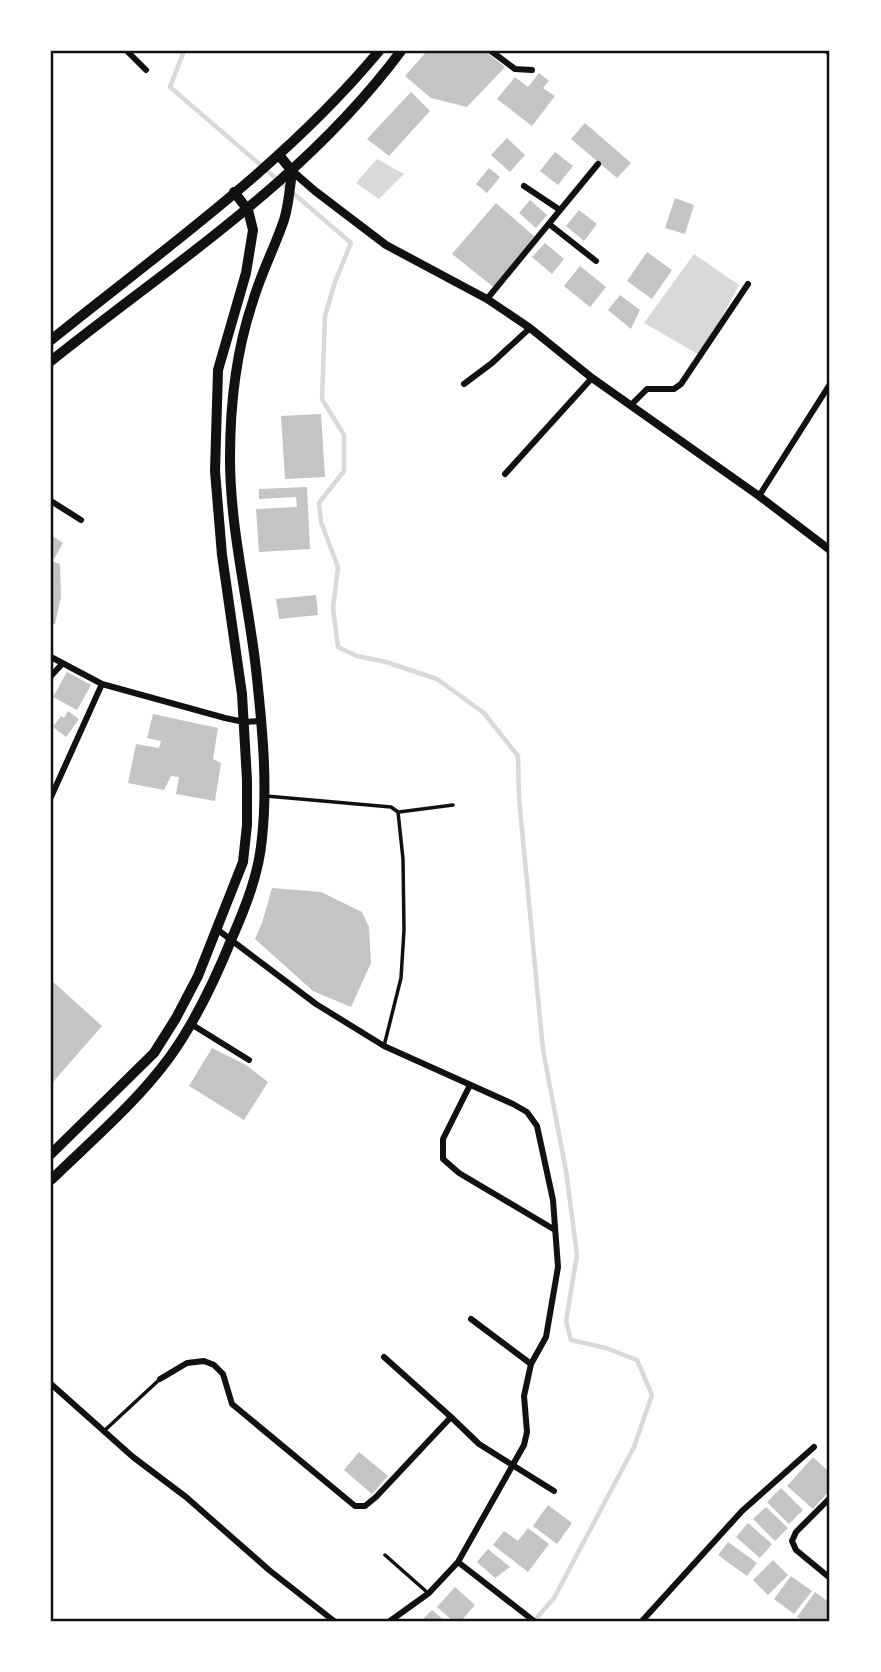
<svg xmlns="http://www.w3.org/2000/svg" width="881" height="1672" font-family="Rubik,sans-serif">
  <style>
    .water { fill: #d9d9d9 }
    .lines { fill: none; stroke-linecap: round; stroke-linejoin: round }
    .stream { stroke: #d9d9d9; stroke-width: 4.5 }
    .building { fill: #c4c4c4 }
    .service { stroke: #111; stroke-width: 3.5 }
    .minor { stroke: #111; stroke-width: 6 }
    .tertiary { stroke: #111; stroke-width: 8 }
    .secondary { stroke: #111; stroke-width: 10 }
    .primary { stroke: #111; stroke-width: 10 }
    .neatline { fill: none; stroke: #111; stroke-width: 2.5 }
  </style>
  <rect width="100%" height="100%" fill="#fff"/>
  <path class="water" d="M377 159 404 174 379 199 356 183Z
    M694 254 739 285 701 356 644 323Z"/>
  <g class="lines">
    <path class="stream" d="M184 51 170 87 351 243 335 282 325 316 322 399 344 435V471L319 503 321 522 338 567 333 608 338 647 357 656 386 662 437 679 484 713 518 756 519 798 543 1050 566 1171 577 1255 566 1321 571 1340 606 1348 637 1360 652 1395 634 1447 554 1598 534 1621"/>
  </g>
  <path class="building" d="M427 51H485L505 67 467 107 431 98 405 76Z
    M539 73 549 81 543 88 555 96 532 126 497 99 515 77 528 87Z
    M411 92 430 111 389 156 367 139Z
    M585 123 631 163 617 178 571 139Z
    M507 138 525 155 510 172 491 155Z
    M555 152 573 166 558 185 540 171Z
    M489 168 500 177 487 193 476 184Z
    M675 198 694 205 685 234 665 228Z
    M530 200 547 215 536 228 519 213Z
    M496 203 534 236 496 289 452 254Z
    M579 210 597 224 584 241 566 226Z
    M545 243 564 259 552 274 532 257Z
    M647 252 672 270 652 299 627 281Z
    M580 266 606 287 590 307 564 286Z
    M620 295 640 310 631 329 608 310Z
    M321 414 325 477 285 479 281 416Z
    M307 487 310 549 259 552 256 509 297 507 296 497 259 499V489Z
    M51 535 63 543 54 559 51 557Z
    M51 561 60 564 61 597 55 624H51Z
    M316 595 318 615 279 619 276 599Z
    M67 672 91 685 77 710 53 697Z
    M68 711 79 719 66 737 53 727 61 716 64 718Z
    M153 714 218 728 213 759 221 763 215 801 176 794 179 777 171 776 164 790 128 783 136 744 159 748 161 741 147 738Z
    M272 888 321 892 362 912 369 927 371 963 351 1007 313 991 255 939 262 923Z
    M51 980 102 1026 53 1082 51 1079Z
    M212 1048 246 1065 268 1082 244 1120 189 1086Z
    M359 1452 388 1476 372 1494 344 1470Z
    M813 1457 830 1473V1490L813 1509 787 1486Z
    M781 1488 803 1510 789 1524 767 1502Z
    M548 1505 572 1523 557 1544 533 1526Z
    M766 1507 788 1528 775 1541 753 1519Z
    M748 1523 772 1544 760 1558 736 1537Z
    M528 1528 549 1544 528 1572 493 1545 504 1531 518 1541Z
    M728 1542 757 1563 747 1576 718 1555Z
    M488 1549 510 1567 495 1578 477 1562Z
    M773 1560 788 1575 768 1595 753 1580Z
    M791 1576 812 1591 794 1614 774 1599Z
    M455 1587 475 1605 461 1621H453L437 1607Z
    M815 1592 830 1603V1621H804L797 1617Z
    M432 1610 445 1621H421Z"/>
  <g class="lines">
    <path class="service" d="M826 51 830 56
      M266 796 391 807 398 812 403 859 404 930 401 978 384 1046
      M399 812 453 805
      M104 1431 160 1379
      M385 1555 428 1593"/>
    <path class="minor" d="M127 51 146 70
      M491 51 515 69 532 70
      M524 186 560 210
      M549 224 596 261
      M487 299 598 164
      M464 384 492 363 530 328
      M632 404 647 389H674L681 384 748 284
      M505 474 592 378
      M759 496 830 384
      M51 501 81 520
      M51 657 102 684 225 718 244 722 260 721
      M51 676 62 664
      M51 797 102 684
      M218 930 316 1004 384 1046 513 1104 527 1112 537 1126 553 1200 558 1267 546 1337 531 1364 524 1396 527 1432 524 1445 458 1562 429 1593 390 1621
      M191 1024 249 1060
      M470 1085 443 1139V1159L459 1173 555 1230
      M471 1319 531 1364
      M384 1357 451 1417
      M160 1379 187 1363 204 1361 214 1365 223 1374 232 1404 355 1506H365L376 1497 451 1417 479 1444 554 1491
      M51 1384 133 1457 186 1497 269 1570 334 1621
      M830 1498 796 1532 792 1541 796 1550 830 1578
      M458 1562 534 1621
      M642 1621 742 1511 814 1447"/>
    <path class="tertiary" d="M292 171 315 191 386 245 487 299 530 328 592 378 759 496 830 550"/>
    <path class="secondary" d="M51 1154 154 1053 176 1018 198 976 243 862 247 825V780L242 694 222 555 215 471 218 370 246 273 253 230 248 210 234 192
      M51 1180C91 1141 136 1103 169 1058 196 1021 215 980 232 938 246 906 259 873 262 838 268 783 262 724 256 669 248 599 230 529 230 458 230 405 236 351 253 301 261 273 275 247 284 220 289 204 290 187 292 171L279 155"/>
    <path class="primary" d="M51 340C164 249 286 163 379 51
      M51 361C175 262 305 180 401 51"/>
  </g>
  <rect width="881" height="1672" fill="none" stroke="#ffffff" stroke-width="105"/>
  <rect x="52" y="52" width="776" height="1568" class="neatline"/>
</svg>
